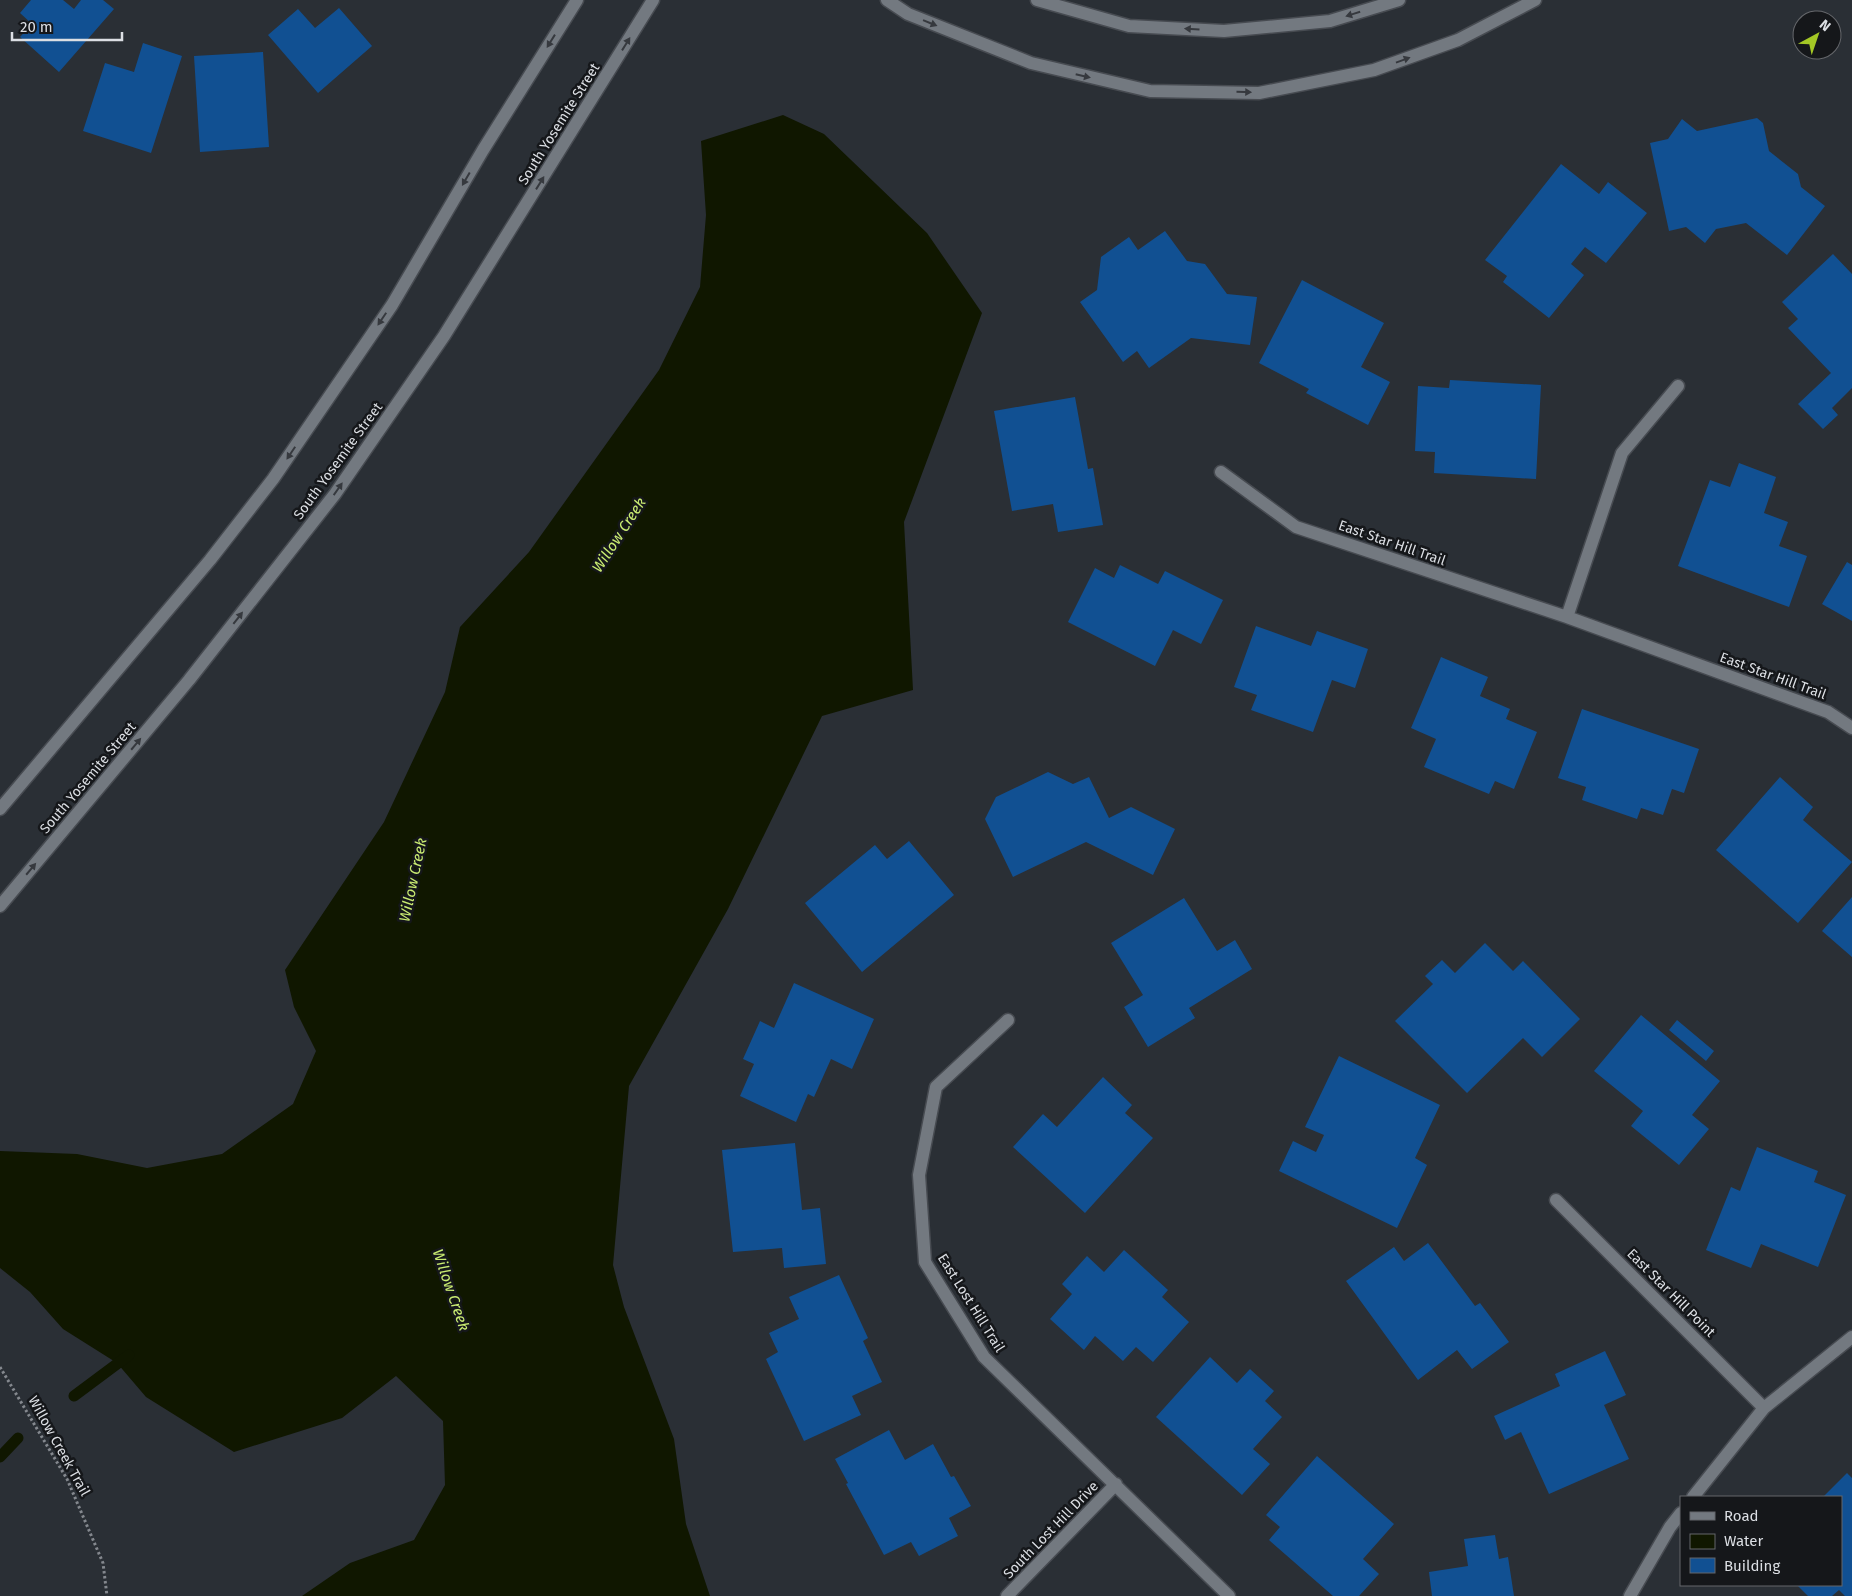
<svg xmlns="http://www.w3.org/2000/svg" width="1852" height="1596" font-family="'Fira Sans',sans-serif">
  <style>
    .water { fill: #101700 }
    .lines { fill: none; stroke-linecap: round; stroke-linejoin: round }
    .stream { stroke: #101700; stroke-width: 11 }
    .building { fill: #115092 }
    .minor-casing { stroke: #474b51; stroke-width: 15 }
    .tertiary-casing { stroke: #474b51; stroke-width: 15 }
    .secondary-casing { stroke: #474b51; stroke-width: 15 }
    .path { stroke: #84888e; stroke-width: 3; stroke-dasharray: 2.5 2.5; stroke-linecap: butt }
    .minor { stroke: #737980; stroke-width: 12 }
    .tertiary { stroke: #737980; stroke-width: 12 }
    .secondary { stroke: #737980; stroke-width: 12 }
    .oneway { fill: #36393e }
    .labels { text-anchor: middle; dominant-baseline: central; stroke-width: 5; stroke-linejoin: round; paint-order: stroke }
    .street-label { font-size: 14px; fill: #dcdfe4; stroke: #15171a }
    .water-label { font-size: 15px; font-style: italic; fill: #caec72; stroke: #15171a }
  </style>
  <rect width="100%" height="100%" fill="#2a2f35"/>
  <path class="water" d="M783 115 824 134 927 233 982 313 904 522 913 690 822 716 728 909 629 1086 613 1265 624 1307 674 1439 686 1524 710 1596H302L350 1563 414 1540 445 1485 443 1421 396 1376 342 1418 234 1452 146 1397 117 1363 63 1329 30 1292 0 1268V1151L77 1154 147 1168 222 1154 293 1104 316 1051 294 1007 285 970 384 822 445 692 460 627 529 552 659 370 700 287 706 215 701 141Z"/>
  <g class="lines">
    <path class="stream" d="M74 1396 129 1355
      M0 1457 18 1438"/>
  </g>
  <path class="building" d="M31 0H63L74 9 81 0H103L114 9 59 72 20 37 32 24 20 13Z
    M339 8 372 46 318 93 268 35 298 9 315 28Z
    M143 43 182 56 151 153 83 131 105 63 134 72Z
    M263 52 269 147 200 152 194 56Z
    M1757 118 1763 123 1769 151 1798 174 1801 187 1825 206 1787 255 1746 223 1716 229 1705 243 1686 227 1669 231 1650 143 1668 139 1682 119 1697 131Z
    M1561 164 1599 194 1608 182 1647 213 1606 263 1585 247 1571 264 1584 275 1549 318 1503 282 1507 276 1485 260Z
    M1165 231 1187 261 1205 264 1227 294 1257 297 1250 345 1191 338 1149 368 1137 351 1123 362 1080 302 1097 290 1101 257 1129 237 1138 250Z
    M1833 254 1852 274V388L1832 408 1838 415 1823 429 1798 404 1831 373 1788 328 1798 319 1782 302Z
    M1302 280 1384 323 1361 367 1390 382 1368 425 1306 393 1309 389 1259 363Z
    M1450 380 1541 385 1536 479 1434 473 1435 452 1415 451 1418 386 1449 388Z
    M1075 397 1088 469 1093 468 1103 525 1058 532 1053 504 1012 511 994 411Z
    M1739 463 1776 477 1764 513 1788 522 1779 546 1807 556 1789 607 1678 566 1710 480 1730 487Z
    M1847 562 1852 565V621L1822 604Z
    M1120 565 1158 584 1165 571 1223 600 1201 644 1173 630 1155 666 1068 622 1095 568 1114 578Z
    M1256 626 1311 646 1317 631 1368 649 1355 688 1332 680 1313 732 1251 710 1257 695 1234 687Z
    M1441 657 1488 677 1480 696 1510 709 1506 719 1537 732 1514 789 1495 781 1489 794 1424 767 1436 739 1411 728Z
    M1582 709 1699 749 1684 793 1672 789 1663 815 1641 808 1637 819 1582 800 1586 787 1558 778Z
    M1048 772 1073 784 1089 777 1109 818 1131 807 1175 829 1153 875 1086 842 1013 877 985 819 996 797Z
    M1780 777 1813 807 1803 820 1852 862 1798 923 1716 850Z
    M909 841 954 895 862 972 805 903 875 845 887 859Z
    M1852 897V957L1822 931Z
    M1184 898 1217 951 1235 940 1252 969 1189 1008 1195 1018 1148 1047 1124 1007 1143 995 1111 943Z
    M1485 943 1513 971 1523 961 1580 1019 1542 1057 1523 1038 1467 1093 1395 1021 1433 984 1425 976 1442 960 1455 973Z
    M794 983 874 1019 852 1069 831 1059 814 1097 808 1094 796 1122 740 1096 754 1064 743 1059 760 1021 774 1028Z
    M1641 1015 1720 1081 1692 1115 1709 1129 1679 1165 1631 1126 1643 1111 1594 1071Z
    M1677 1020 1714 1051 1706 1061 1669 1030Z
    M1339 1056 1440 1105 1415 1158 1427 1165 1397 1228 1279 1171 1293 1141 1316 1152 1324 1135 1305 1127Z
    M1103 1077 1132 1105 1125 1113 1153 1138 1085 1213 1013 1147 1043 1114 1057 1127Z
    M795 1143 802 1210 820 1208 826 1264 784 1268 782 1248 733 1252 722 1150Z
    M1757 1147 1818 1171 1814 1182 1846 1195 1818 1267 1761 1244 1751 1268 1706 1250 1731 1187 1740 1191Z
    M1428 1243 1475 1306 1480 1303 1509 1342 1472 1369 1457 1350 1418 1380 1346 1281 1394 1247 1404 1261Z
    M1124 1250 1168 1290 1162 1297 1189 1322 1153 1362 1136 1347 1123 1361 1095 1336 1084 1350 1050 1319 1072 1294 1062 1284 1087 1256 1104 1272Z
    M839 1275 868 1338 863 1341 882 1382 852 1396 861 1415 804 1441 766 1359 778 1352 769 1333 799 1319 789 1297Z
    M1605 1351 1626 1395 1604 1405 1629 1459 1549 1494 1521 1432 1505 1440 1494 1416 1560 1386 1555 1374Z
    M1210 1357 1237 1383 1250 1369 1274 1391 1265 1401 1282 1417 1253 1449 1270 1464 1242 1495 1156 1417Z
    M889 1430 905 1460 933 1444 951 1477 954 1476 971 1506 949 1518 958 1536 919 1556 911 1542 884 1555 846 1484 848 1483 835 1459Z
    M1317 1456 1394 1524 1363 1559 1379 1574 1359 1596H1333L1269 1540 1280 1527 1266 1515Z
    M1847 1473 1852 1478V1596H1845L1839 1590 1832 1596H1808L1797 1585H1841V1497H1823Z
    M1495 1535 1499 1559 1508 1557 1514 1596H1432L1429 1572 1468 1566 1464 1539Z"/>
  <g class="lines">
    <defs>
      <path id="minor" d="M1221 472 1296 527 1567 617 1828 712 1852 728
        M1567 617 1622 453 1678 386
        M1008 1020 936 1087 919 1175 925 1262 984 1357 1229 1596
        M1556 1200 1764 1408
        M1693 1497 1764 1408 1852 1337
        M1007 1596 1116 1484
        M1630 1596 1670 1527 1681 1513"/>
      <path id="tertiary" d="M887 0 908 14 1031 63 1150 91 1259 93 1374 70 1458 40 1535 0
        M1037 0 1129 26 1224 31 1330 21 1399 0"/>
      <path id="secondary" d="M0 809 210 560 273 479 392 305 483 150 577 0
        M0 906 189 680 335 494 444 336 653 0"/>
    </defs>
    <use href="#minor" class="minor-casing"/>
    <use href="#tertiary" class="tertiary-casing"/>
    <use href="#secondary" class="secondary-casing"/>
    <path class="path" d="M0 1367 67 1479 103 1563 107 1596"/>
    <use href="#minor" class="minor"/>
    <use href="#tertiary" class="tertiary"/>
    <use href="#secondary" class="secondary"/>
  </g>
  <defs><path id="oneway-solid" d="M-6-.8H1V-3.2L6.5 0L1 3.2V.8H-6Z" transform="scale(1.25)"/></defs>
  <g class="oneway">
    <use href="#oneway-solid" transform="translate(1353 14) rotate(163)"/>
    <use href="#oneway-solid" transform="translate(930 23) rotate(22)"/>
    <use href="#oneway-solid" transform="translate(1192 29) rotate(-177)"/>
    <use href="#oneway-solid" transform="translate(551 41) rotate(122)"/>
    <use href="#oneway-solid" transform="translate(626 44) rotate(-58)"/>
    <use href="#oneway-solid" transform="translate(1403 60) rotate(-20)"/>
    <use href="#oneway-solid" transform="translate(1083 76) rotate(13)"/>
    <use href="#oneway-solid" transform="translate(1244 92) rotate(1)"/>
    <use href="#oneway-solid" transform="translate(466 179) rotate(120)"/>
    <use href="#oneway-solid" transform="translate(540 183) rotate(-58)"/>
    <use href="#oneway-solid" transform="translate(382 319) rotate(124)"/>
    <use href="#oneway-solid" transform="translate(291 453) rotate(124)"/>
    <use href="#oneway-solid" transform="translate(338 489) rotate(-55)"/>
    <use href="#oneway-solid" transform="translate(238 618) rotate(-52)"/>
    <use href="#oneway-solid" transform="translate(136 744) rotate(-50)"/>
    <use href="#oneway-solid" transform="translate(31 869) rotate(-50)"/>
  </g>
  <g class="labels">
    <g class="street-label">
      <text transform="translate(559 124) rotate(-58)">South Yosemite Street</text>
      <text transform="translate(338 461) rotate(-54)">South Yosemite Street</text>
      <text transform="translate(1392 543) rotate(19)">East Star Hill Trail</text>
      <text transform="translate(1773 676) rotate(20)">East Star Hill Trail</text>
      <text transform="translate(88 778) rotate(-50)">South Yosemite Street</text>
      <text transform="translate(1671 1293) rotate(45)">East Star Hill Point</text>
      <text transform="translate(971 1303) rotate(58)">East Lost Hill Trail</text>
      <text transform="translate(59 1446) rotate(61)">Willow Creek Trail</text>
      <text transform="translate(1051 1530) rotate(-46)">South Lost Hill Drive</text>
    </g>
    <g class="water-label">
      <text transform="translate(619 535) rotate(-57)">Willow Creek</text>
      <text transform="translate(413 880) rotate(-78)">Willow Creek</text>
      <text transform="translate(451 1290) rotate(71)">Willow Creek</text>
    </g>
  </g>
  <rect x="1680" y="1496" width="162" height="90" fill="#15171a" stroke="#65676b"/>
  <rect x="1690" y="1512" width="25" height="8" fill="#737980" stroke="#65676b"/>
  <text x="1724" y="1521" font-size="15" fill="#dcdfe4">Road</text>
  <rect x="1690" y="1534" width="25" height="15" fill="#101700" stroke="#65676b"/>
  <text x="1724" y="1546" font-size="15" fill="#dcdfe4">Water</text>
  <rect x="1690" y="1558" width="25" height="15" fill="#115092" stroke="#65676b"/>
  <text x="1724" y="1571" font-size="15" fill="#dcdfe4">Building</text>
  <g transform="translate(1817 35) rotate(40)"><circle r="24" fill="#15171a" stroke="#65676b"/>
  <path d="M0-4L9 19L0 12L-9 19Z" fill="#a4c825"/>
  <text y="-8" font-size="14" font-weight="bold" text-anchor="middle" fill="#dcdfe4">N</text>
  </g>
  <path d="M12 32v8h110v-8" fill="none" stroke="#dcdfe4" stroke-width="2.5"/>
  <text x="20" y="32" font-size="15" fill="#dcdfe4" stroke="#15171a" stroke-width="4" paint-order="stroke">20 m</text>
</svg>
